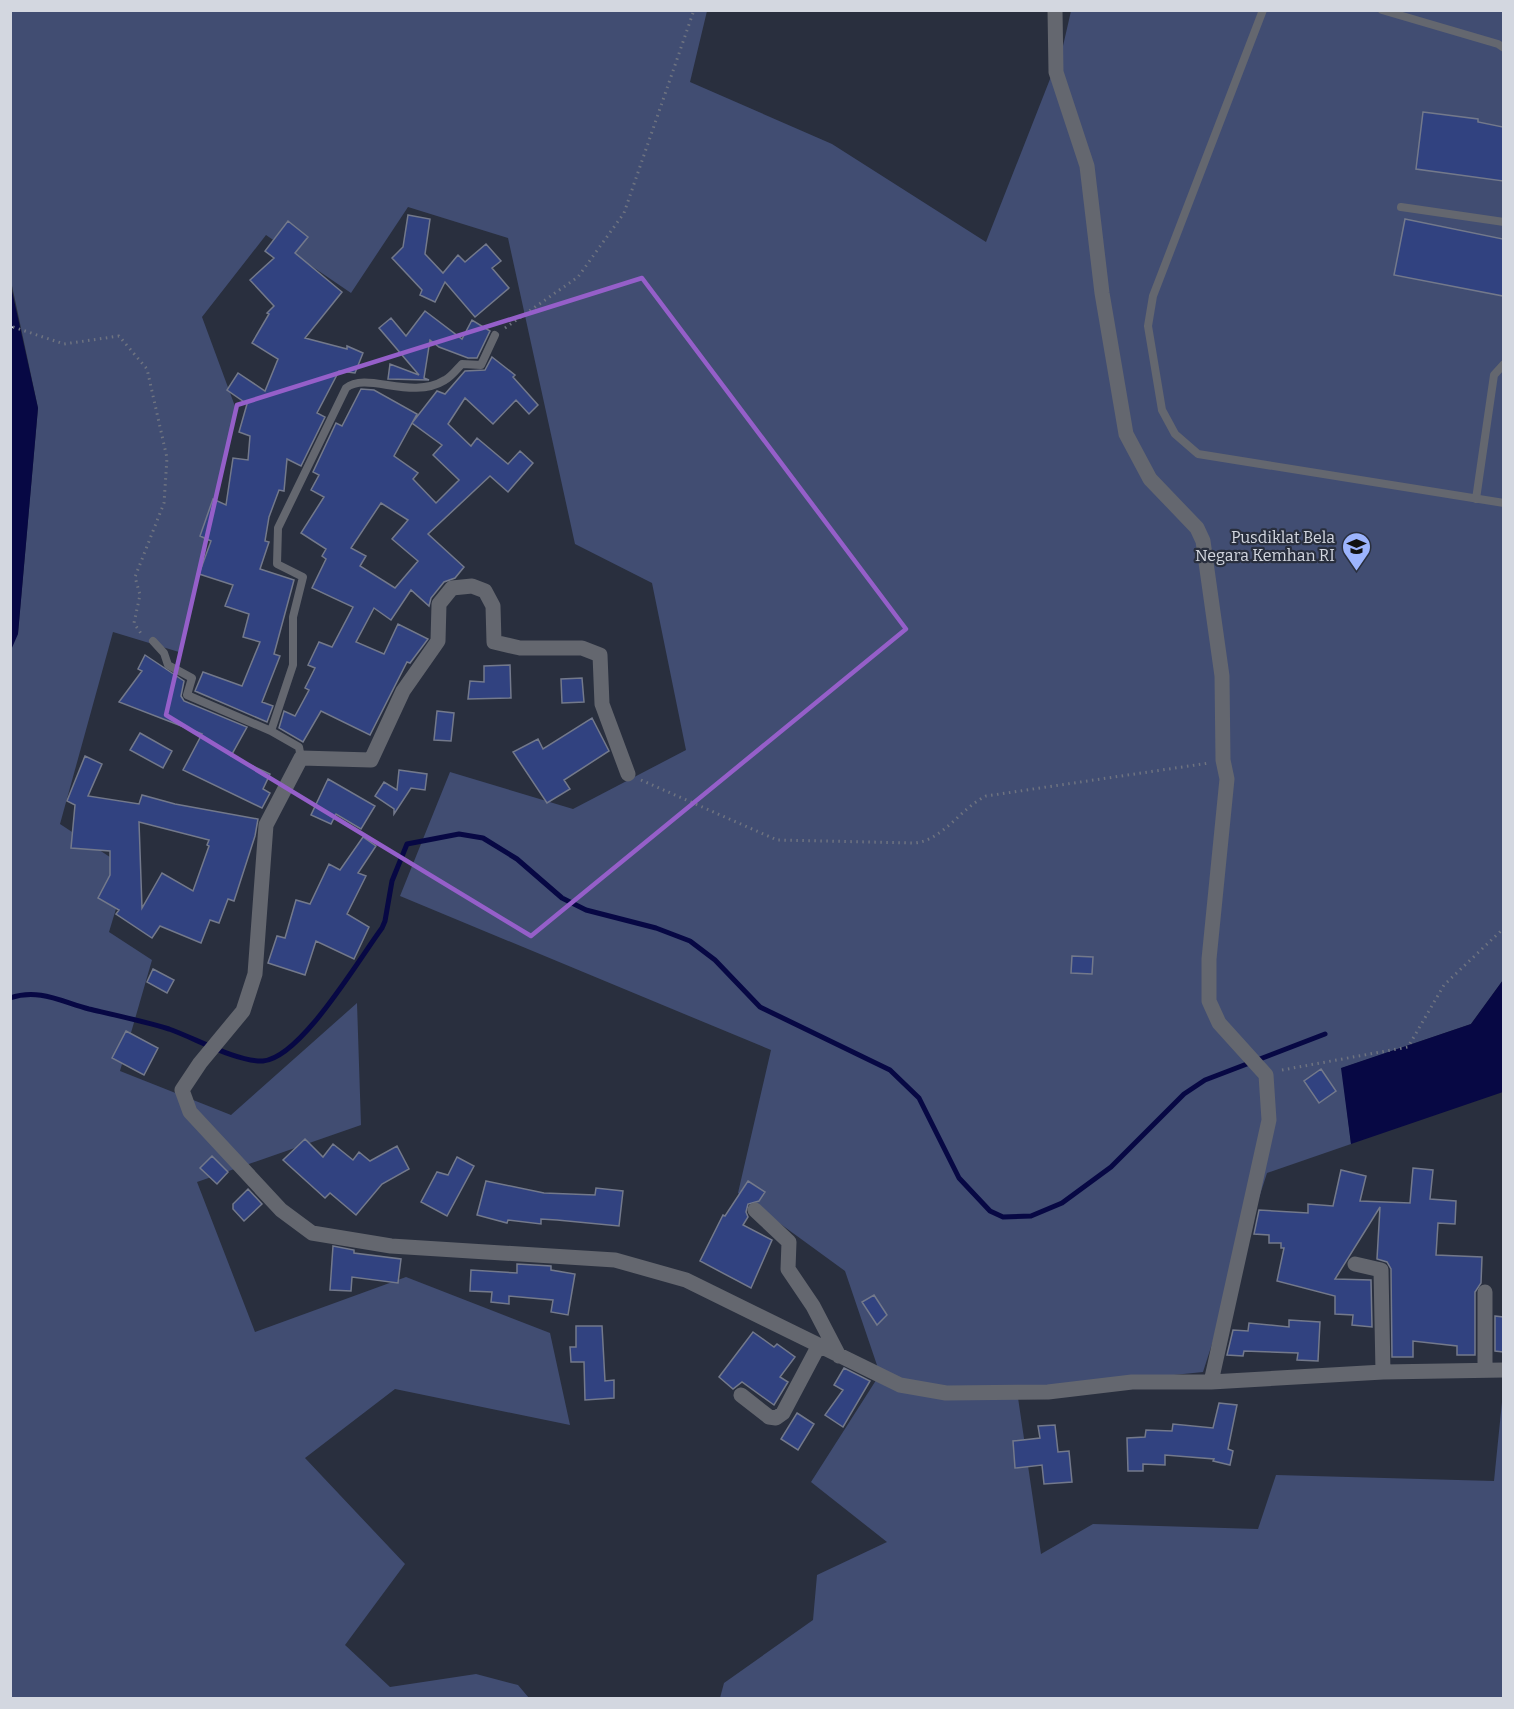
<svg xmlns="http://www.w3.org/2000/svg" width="1514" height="1709" font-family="Bitter,serif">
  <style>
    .green { fill: #414d72 }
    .water { fill: #070844 }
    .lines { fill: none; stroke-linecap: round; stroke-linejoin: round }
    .stream { stroke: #070844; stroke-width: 5 }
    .ferry { stroke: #dae1f4; stroke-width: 1.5; stroke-dasharray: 8 6; stroke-linecap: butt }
    .building { fill: #314280; stroke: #73798b; stroke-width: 1.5; fill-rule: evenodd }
    .path { stroke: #6e7380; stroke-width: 3; stroke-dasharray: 1.5 4.5; stroke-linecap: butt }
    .service { stroke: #64676f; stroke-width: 8 }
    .minor { stroke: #64676f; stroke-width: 15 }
    .marked { fill: none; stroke: #955fc9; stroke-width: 4.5; stroke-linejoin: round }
    .labels { text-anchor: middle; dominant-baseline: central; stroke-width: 4.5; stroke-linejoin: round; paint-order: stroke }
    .poi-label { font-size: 16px; fill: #d3d7e0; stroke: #292f3e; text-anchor: end }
  </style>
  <rect width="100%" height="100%" fill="#292f3e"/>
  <path class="green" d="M11 11H707L690 82 832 144 986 242 1063 46 1071 11H1503V980L1471 1024 1342 1068 1351 1144 1267 1173 1203 1372 1017 1391 1041 1554 1093 1524 1258 1529 1276 1475 1494 1481 1503 1392V1698H720L724 1683 813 1620 817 1575 887 1542 811 1482 880 1374 845 1271 738 1193 771 1050 400 896 450 772 573 809 686 750 652 583 575 544 508 238 408 207 351 293 266 235 202 317 236 409 179 652 113 632 60 824 128 869 109 932 152 960 120 1071 231 1115 357 1003 361 1125 197 1182 255 1332 406 1277 550 1333 570 1425 395 1389 305 1458 405 1564 345 1645 390 1687 476 1674 518 1685 529 1698H11L10 650 18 633 38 408 11 281Z"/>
  <path class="water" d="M10 282 38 408 18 634 11 650Z
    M1503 980V1092L1351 1144 1341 1068 1471 1024Z"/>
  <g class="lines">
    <path class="stream" d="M10 998C39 988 62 1002 89 1009 115 1015 143 1021 169 1029 195 1038 236 1062 263 1061 301 1058 359 959 382 928L385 921 392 881 407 844 459 834 483 838 517 859 562 898 586 910 656 928 690 941 715 960 760 1007 890 1070 919 1098 959 1178 990 1211 1003 1217 1031 1216 1062 1203 1111 1167 1184 1094 1205 1080 1325 1034"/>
    <path class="ferry" d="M10 328 13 327"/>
  </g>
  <path class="building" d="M1423 112 1478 119V122L1503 127V181L1416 169Z
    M408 215 430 219 425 254 443 273 458 255 465 262 486 244 501 261 492 268 509 288 475 317 445 282 435 302 420 295 422 290 392 258 403 247Z
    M1405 219 1503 239V296L1394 275Z
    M288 221 308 237 295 253 342 292 305 338 347 349V346L363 353 355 373 339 371 317 413 325 417 301 466 287 459 284 491 279 490 269 517 265 541 269 542 260 569 294 580 274 654 280 656 262 702 273 706 267 722 195 691 203 672 242 686 260 642 243 637 249 614 225 606 233 585 199 574 211 541 200 536 213 499 226 505 233 458 248 460 250 436 239 432 247 404 227 390 238 373 265 391 278 359 252 343 269 314 267 313 274 306 250 280 274 258 265 251Z
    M425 311 462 339 472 320 490 331 477 358H468L439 347 430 340 424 378 429 380 388 379 390 364 419 375 379 328 391 318 406 336Z
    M492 357 515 375 513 377 538 405 529 414 516 400 493 424 465 398 448 424 471 446 477 438 508 464 520 451 533 463 508 492 490 476 428 534 464 567 455 578 444 582 431 598 429 606 411 590 391 620 374 608 356 642 384 654 398 624 428 639 410 663 407 662 370 735 321 711 303 742 279 728 284 711 295 716 309 690 305 688 315 668 308 665 319 642 332 647 353 607 312 588 326 559 322 556 326 549 301 533 324 497 311 490 319 475 313 472 336 423 342 426 361 389 374 390 417 414 394 456 418 473 413 479 436 503 459 480 433 455 442 445 412 423 437 391 445 394 465 371 485 370ZM381 503 408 520 392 539 418 561 395 588 360 566 366 556 351 548Z
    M145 655 184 681 181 696 184 701 247 727 231 756 270 774 263 789 270 793 262 808 183 770 202 734 119 702 142 671 138 669Z
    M510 665 511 698 468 699 470 681 484 682V666Z
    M582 678 584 702 562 703 561 679Z
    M437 711 454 713 451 741 434 740Z
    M592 718 609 751 564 780 570 789 547 803 513 752 538 739 543 749Z
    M140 733 172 751 163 768 130 750Z
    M85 756 102 764 88 796 139 804 142 795 175 804 258 819 255 836 234 901 228 899 219 923 210 920 201 943 160 926 152 938 116 914 119 910 98 898 110 875V851L71 848 75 805 67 801ZM139 822 209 840 207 845 209 846 193 891 162 873 142 908Z
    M399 770 427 774 425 790 411 788 394 814V809L375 796 384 782 397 790Z
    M328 779 375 806 361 829 336 814 331 824 311 815Z
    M363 837 376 846 358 873 366 876 347 914 369 927 354 959 316 941 305 975 268 963 277 936 285 938 296 900 310 904 329 864 340 870Z
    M1072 956 1093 957 1092 974 1071 973Z
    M153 969 174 980 167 993 147 982Z
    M126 1031 158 1048 144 1075 112 1058Z
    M1321 1069 1336 1091 1319 1103 1304 1081Z
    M305 1139 323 1157 333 1144 353 1160 359 1152 370 1161 397 1146 409 1169 382 1184 356 1215 330 1193 325 1198 283 1160Z
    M212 1156 228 1172 217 1184 200 1168Z
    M457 1157 474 1166 447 1216 421 1202 437 1172 448 1175Z
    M1413 1168 1433 1170 1430 1199 1456 1201 1455 1224 1438 1223 1436 1255 1482 1257 1481 1283 1475 1292V1355H1457V1346L1413 1341V1357H1392L1391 1269 1387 1262 1377 1259 1380 1207 1335 1279 1371 1280 1372 1327 1352 1325 1353 1315 1335 1314V1296L1277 1281 1284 1248H1281V1243H1269V1235L1254 1234 1259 1210 1308 1213V1204L1333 1206 1341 1170 1366 1176 1360 1201 1410 1203Z
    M486 1181 544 1193 595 1195 596 1188 623 1191 619 1226 557 1220 541 1219V1224L508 1220 507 1223 477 1215Z
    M748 1181 765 1192 759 1201 748 1204 746 1212 748 1217 743 1225 772 1240 751 1288 700 1261 723 1215 725 1216Z
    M248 1189 262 1204 244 1221 233 1209V1204Z
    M333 1246 354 1250V1253L401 1259 398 1283 352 1277 351 1291 330 1290Z
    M517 1264 551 1266V1270L575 1274 568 1315 551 1312 553 1300 509 1296V1304L491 1302 492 1292 470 1291 471 1270 517 1273Z
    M874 1295 887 1315 877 1325 862 1302Z
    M1495 1316 1503 1317V1352L1495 1351Z
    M1289 1320 1320 1322 1318 1361 1297 1360 1298 1353 1244 1351 1243 1356 1227 1355 1233 1330 1248 1331 1249 1323 1289 1327Z
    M576 1326H602L605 1381 614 1380V1398L585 1400 584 1362H571L570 1347H576Z
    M753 1332 774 1347 777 1344 795 1357 780 1377 788 1382 774 1405 742 1382 733 1389 719 1377Z
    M844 1368 870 1381 843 1427 825 1415 843 1390 834 1385Z
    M1219 1403 1237 1405 1228 1449 1233 1451 1230 1465 1213 1461 1214 1459 1165 1455V1465L1143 1464V1471H1128L1127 1438 1145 1437 1146 1430 1172 1431 1173 1424 1213 1428Z
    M797 1413 814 1424 798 1450 781 1439Z
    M1055 1425 1058 1452 1069 1451 1072 1482 1044 1484 1042 1465 1015 1468 1013 1441 1040 1438 1038 1426Z"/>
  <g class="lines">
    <path class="path" d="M13 327 64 344 119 336 147 369 167 458 164 503 135 577 140 595 134 623 142 635
      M505 328 578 277 624 213 694 10
      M641 780 777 840 915 843C943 840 961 808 986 796L1209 763
      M1282 1070 1408 1047 1444 985 1504 928"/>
    <path class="service" d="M1263 10 1153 296 1148 326 1162 410 1175 434 1198 454 1504 503
      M1382 10 1498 44 1504 48
      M1401 207 1504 222
      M1476 499 1494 375 1504 364
      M153 641 164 653 168 665 192 678 187 695 271 731 299 747 301 758
      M271 731 293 665V617L303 577 277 564 278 528 346 388C367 371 411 401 445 380 451 377 457 369 462 364L481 365 495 335"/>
    <path class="minor" d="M1055 10 1056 72 1087 166 1102 293 1126 434 1150 479 1197 528 1203 541 1222 676 1223 760 1227 779 1209 959V1001L1219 1023 1266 1075 1269 1120 1211 1382
      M628 774 602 704 600 655 582 648H520L494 642 493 606 485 591 472 586 452 588 439 604 438 641 403 691 371 760 301 758 266 825 255 974 243 1011 200 1063 182 1090 190 1112 281 1210 312 1233 391 1246 615 1260 686 1280 900 1385 946 1393 1048 1392 1132 1382H1211L1383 1372 1504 1370
      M755 1210 789 1242 788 1269 813 1306 839 1356
      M1355 1264 1381 1270 1383 1372
      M1485 1292V1370
      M741 1395 769 1417 776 1418 783 1413 818 1347"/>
  </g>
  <path class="marked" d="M642 278 906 629 531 936 166 715 237 405Z"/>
  <defs>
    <symbol id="school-pin" viewBox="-11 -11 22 30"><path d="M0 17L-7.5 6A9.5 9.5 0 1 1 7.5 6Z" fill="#9cb4fd" stroke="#292f3e"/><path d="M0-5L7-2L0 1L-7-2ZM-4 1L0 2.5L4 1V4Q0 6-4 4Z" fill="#111"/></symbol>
  </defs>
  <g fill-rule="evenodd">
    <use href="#school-pin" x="1340" y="530" width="33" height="45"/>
  </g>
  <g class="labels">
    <g class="poi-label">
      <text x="1335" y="537">Pusdiklat Bela<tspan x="1335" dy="18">Negara Kemhan RI</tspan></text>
    </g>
  </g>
  <rect width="1514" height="1709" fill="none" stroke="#d3d7e0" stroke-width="24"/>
</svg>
